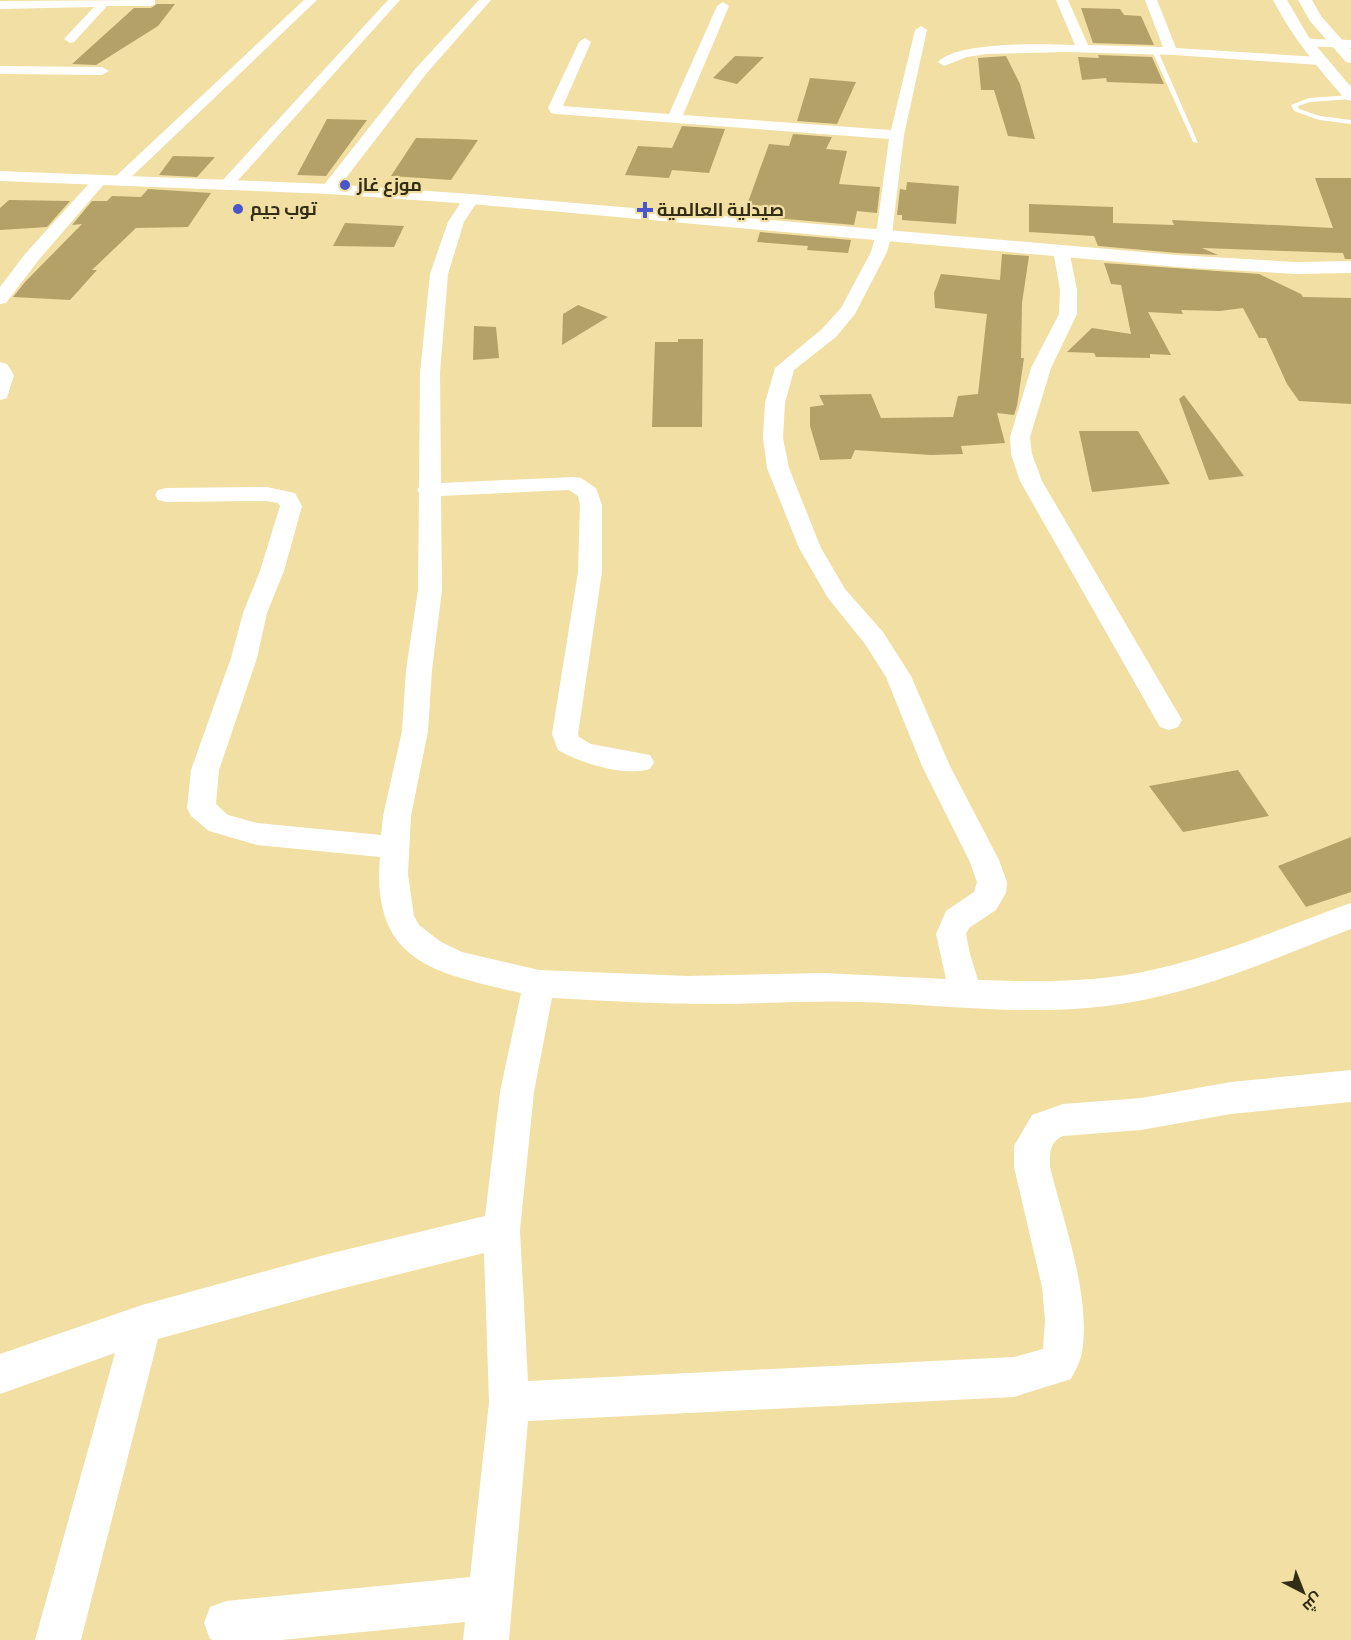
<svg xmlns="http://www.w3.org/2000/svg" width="1351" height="1640" font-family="'Source Sans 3',Cairo,sans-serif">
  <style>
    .building { fill: #b3a167 }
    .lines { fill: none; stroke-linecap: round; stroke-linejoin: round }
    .service { fill: #fff; fill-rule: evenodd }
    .minor { fill: #fff; fill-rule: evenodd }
    .tertiary { fill: #fff; fill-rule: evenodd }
    .primary { fill: #fff; fill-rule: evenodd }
    .poi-dot { fill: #4956cb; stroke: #f1dfa3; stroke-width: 2 }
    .labels { text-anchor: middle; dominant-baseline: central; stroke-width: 4.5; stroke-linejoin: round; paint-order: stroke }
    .far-poi-label { font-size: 18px; font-weight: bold; fill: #342d15; stroke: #f1dfa3; text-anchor: start }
  </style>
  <rect width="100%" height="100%" fill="#f1dfa3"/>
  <path class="building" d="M157 4H175L158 26 96 65 72 64 134 8H151Z
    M1081 8 1120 9 1124 15 1141 16 1154 45 1093 43Z
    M1098 55 1152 57 1164 84 1107 82 1106 78 1082 80 1078 57 1099 58Z
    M735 56 764 57 737 84 713 78Z
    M1006 56 1020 84 1035 139 1008 136 994 90H981L978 58Z
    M810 78 856 82 837 124 797 121Z
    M327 119 367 120 326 176 297 175Z
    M682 126 725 129 709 173 672 170 669 178 625 175 638 146 672 148Z
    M793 134 832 137 826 149 847 151 839 184 880 187 877 213 857 211 854 225 764 217 768 206 747 205 769 144 789 146Z
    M416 138 458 139 478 140 451 180 391 176Z
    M173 156 215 157 197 177 159 175Z
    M1315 178H1351V259H1345L1343 253 1202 248 1218 255 1177 253 1098 246 1094 236 1029 232V204L1113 207V223L1174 225 1172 220 1333 228Z
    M907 182 959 186 956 224 902 220V215H897L900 189 906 190Z
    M148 189 211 193 188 227 136 228 92 270H97L70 300 13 297 25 282 82 224 72 225 92 201H107L112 196 141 197Z
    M9 200 70 201 47 227 0 230V208Z
    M345 223 404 226 394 247 333 246Z
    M760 232 851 240 848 253 807 250 808 246 757 242Z
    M1002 254 1029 256 1022 303 1021 358H1024L1017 406 1014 415 997 413 1005 443 961 446 963 454 931 455 855 450 851 459 820 460 810 426V407L824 405 819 395 871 394 881 418 953 417 958 396 978 394 987 314 935 308 934 293 941 274 1000 280Z
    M1104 263 1259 274 1301 294 1303 297 1351 298V404L1299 401 1287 384 1266 338H1259L1243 308 1220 311 1181 310 1183 314 1148 312 1171 355 1150 354V358L1104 357H1096L1094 353 1067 352 1092 328 1131 334 1121 285 1111 284Z
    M578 305 608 317 562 345 563 314Z
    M474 326 496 327 499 358 473 360Z
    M678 339H703L702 427H652L655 342H678Z
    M1184 395 1244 476 1209 480 1179 399Z
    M1079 431H1138L1170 484 1092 492Z
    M1238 770 1269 816 1183 832 1149 786Z
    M1351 837V892L1306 907 1278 866Z"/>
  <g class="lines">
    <path class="service" d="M1155 49 1158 51 1198 143 1193 142 1152 51Z
      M1351 95V99L1310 102 1298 106 1299 109 1320 116 1351 120V124L1319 120 1294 111 1291 105 1309 98Z"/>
    <path class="minor" d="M155 0V4L151 6H107L74 42 70 43 64 39 94 7 0 9V1Z
      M304 0H317L125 183H115L112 180 115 177Z
      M388 0H400L231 188H221L218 185 221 182Z
      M479 0H491L426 74 335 192H323L321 189 323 186 416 68Z
      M1056 0H1068L1088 45 1163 47 1145 0H1157L1176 48 1319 57 1325 61 1319 65 1174 55 1066 52 986 54 967 57 944 66 938 62C958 41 1045 44 1075 45Z
      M723 2 729 6 683 115 891 130 915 30 921 26 927 30 904 135 892 234 887 252 855 314 836 337 794 370 785 403 783 438 789 468 821 548 845 589 883 632 911 676 950 766 999 860 1007 882 1006 893 996 910 969 928 966 934 970 954 978 980C1038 982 1098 983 1156 969 1223 954 1286 926 1351 903V929C1278 957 1205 990 1127 1003 1039 1018 949 1005 860 1002 812 1000 764 1004 715 1004 661 1004 606 1001 552 998L534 1092 520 1230 528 1381 1014 1357 1043 1349 1045 1320 1042 1287 1014 1167V1146L1032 1115 1063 1104 1141 1098 1231 1082 1351 1070V1102L1231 1114 1141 1130 1063 1136C1049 1142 1050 1154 1050 1167 1064 1224 1091 1295 1082 1353 1080 1362 1075 1371 1071 1379L1014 1397 528 1421 509 1640H463L465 1622 281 1640H213L210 1639 204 1623 210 1607 226 1601 470 1577 489 1402 484 1253 328 1292 158 1339 81 1640H35L115 1353 0 1394V1354L142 1305 328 1254 485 1216 500 1092 521 993C437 973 371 964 380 857L257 845 209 831 191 816 187 808 191 770 231 658 243 613 260 571 280 506 278 503 267 501 166 502 158 500 155 495 158 490 166 488 267 487 295 493 302 506 284 571 267 613 257 658 219 770 216 804 228 815 257 823 381 835 383 816 402 731 406 670 418 590 419 493 417 490 419 487 420 373 430 274 448 222 465 196 471 194 479 199 464 222 448 274 440 373 441 483 573 477 581 478 596 488 602 505V572L578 734 579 737 591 744 650 755 654 762 650 769C625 777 580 763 558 750L552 734 578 572 580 505 578 496 569 490 441 496 442 590 432 670 428 731 411 816 408 874 414 916 419 925 441 942 462 952 539 970 688 976 824 973 946 979 936 934 946 911 974 892 977 882 969 860 922 766 886 677 865 644 828 598 799 548 767 468 763 438 765 403 775 368 822 329 841 308 871 252 876 234 889 139 556 114 551 113 548 108 579 42 585 38 591 42 563 106 669 114 717 6Z
      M1308 39 1351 40V48L1304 46 1302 43 1304 40Z
      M0 66 102 67 109 71 102 75 0 74Z
      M100 175 105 177 108 180 105 183 37 262 6 303 0 304V287L25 254 95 177Z
      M1061 245 1069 250 1077 290V314L1051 368 1030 437 1032 454 1042 481 1182 720 1178 727 1169 730 1160 727 1156 720 1020 481 1011 454 1010 437 1031 368 1059 314 1060 290 1053 250Z
      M0 362 7 364 14 375 7 398 0 400Z"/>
    <path class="tertiary" d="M0 171 329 184 471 194 1177 255 1296 262 1351 261V273L1296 274 1177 267 471 204 329 194 0 181Z"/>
    <path class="primary" d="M1273 0H1287L1308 36 1351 87V101L1345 99C1318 68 1292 37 1273 0Z
      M1298 0H1312L1321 16 1351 50V63L1346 62 1310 21Z"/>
  </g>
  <g class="poi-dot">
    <circle cx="345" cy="185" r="6"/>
    <circle cx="238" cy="209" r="6"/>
    <path d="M642 201h6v6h6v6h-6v6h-6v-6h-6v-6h6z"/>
  </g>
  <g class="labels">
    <g class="far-poi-label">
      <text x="357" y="185">موزع غاز</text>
      <text x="250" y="209">توب جيم</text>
      <text x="657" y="210">صيدلية العالمية</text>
    </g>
  </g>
  <g transform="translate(1303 1592) rotate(138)" stroke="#f1dfa3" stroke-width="4.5" paint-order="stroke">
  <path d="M0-4.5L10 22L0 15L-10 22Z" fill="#342d15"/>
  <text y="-9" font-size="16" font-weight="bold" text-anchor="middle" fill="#342d15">ش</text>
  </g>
</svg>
